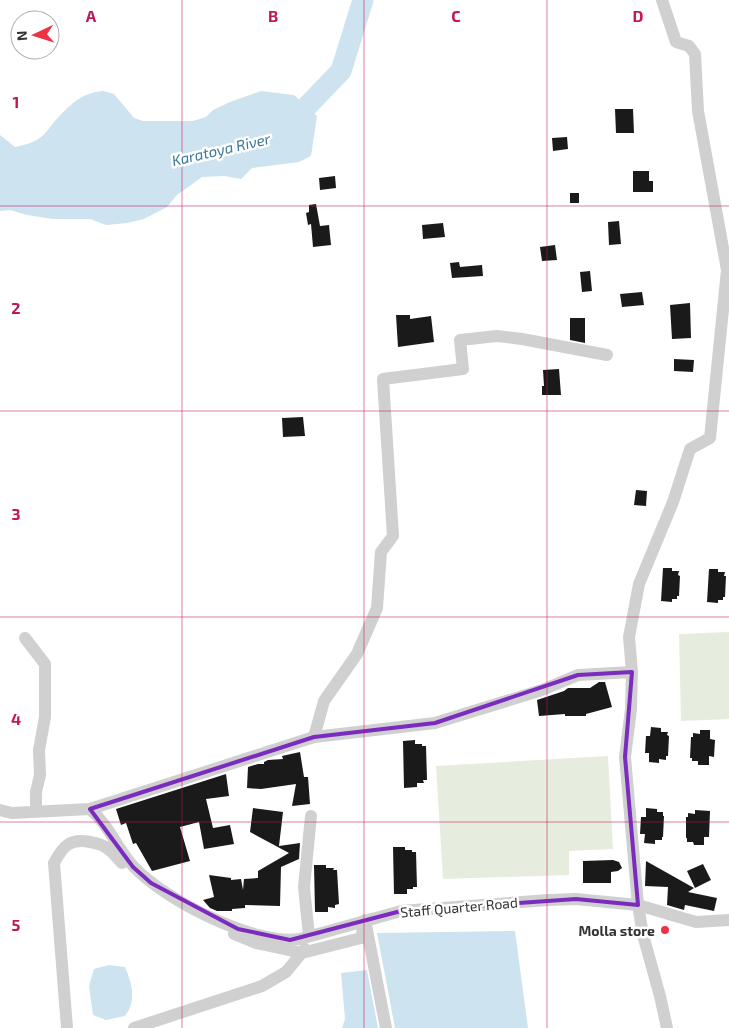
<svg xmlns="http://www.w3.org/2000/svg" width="729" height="1028" font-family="'Exo 2',sans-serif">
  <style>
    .green { fill: #e6ecde }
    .water { fill: #cde3ef }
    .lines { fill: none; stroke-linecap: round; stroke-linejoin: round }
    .river { stroke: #cde3ef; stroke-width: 21 }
    .building { fill: #1a1a1a }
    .minor { stroke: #d0d0d0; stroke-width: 12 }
    .marked { fill: none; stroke: #7b2cbf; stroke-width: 4; stroke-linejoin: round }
    .grid { fill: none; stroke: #c2185b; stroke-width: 1; stroke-opacity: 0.55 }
    .poi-dot { fill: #ed3246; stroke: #fff; stroke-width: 2 }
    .labels { text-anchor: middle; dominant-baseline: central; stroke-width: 5; stroke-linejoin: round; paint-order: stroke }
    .street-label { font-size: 14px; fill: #333; stroke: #fff }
    .poi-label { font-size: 14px; font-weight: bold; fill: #333; stroke: #fff; text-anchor: end }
    .water-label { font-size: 15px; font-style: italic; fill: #3b789a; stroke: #fff }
    .grid-label { font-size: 16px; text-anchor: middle; font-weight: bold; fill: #c2185b; stroke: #fff; stroke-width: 5; stroke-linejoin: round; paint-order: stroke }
  </style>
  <rect width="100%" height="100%" fill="#fff"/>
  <path class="green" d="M729 632V719L681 721 679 634Z
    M608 756 613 849 569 851V875L443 879 436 766Z"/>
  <path class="water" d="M103 91 114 94 134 118 143 121H193L206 117 213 110 230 102 261 91 294 95 317 116 311 156 299 162 252 168 241 179 224 176 202 177 177 195 167 207 144 219 127 223 106 225 90 219H53L27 215 10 210 0 211V135L15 147C24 145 34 143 41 137 46 133 50 127 54 122 69 106 80 93 103 91Z
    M515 931 528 1028H395L377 933Z
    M109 965 125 967C132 983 137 1001 125 1016L106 1020 93 1015 89 986 94 969Z
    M367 970 378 1028H342L345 1019 341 973Z"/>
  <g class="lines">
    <path class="river" d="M287 127 341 71 363 0"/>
  </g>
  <path class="building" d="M615 109H633L634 133H616Z
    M567 137 568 149 553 151 552 138Z
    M633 171H649V181H653V192H633Z
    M335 176 336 188 320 190 319 178Z
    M570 193H579V203H570Z
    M316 204 320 226 329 225 331 245 313 247 311 224 308 225 306 213 309 212V205Z
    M619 221 621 244 609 245 608 222Z
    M443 223 445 237 423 239 422 225Z
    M555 245 557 260 542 261 540 247Z
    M459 262 460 267 482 265 483 276 452 278 450 263Z
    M590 271 592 291 582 292 580 272Z
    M642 292 644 305 622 307 620 294Z
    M690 303 691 338 672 339 670 305Z
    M396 315H410V319L431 316 434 342 398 347Z
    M570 318H585V343L570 340Z
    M674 359 694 360 693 372 674 371Z
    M559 369 561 395H542V386H544L543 370Z
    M303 417 305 436 283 437 282 418Z
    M636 490 647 491 646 506 634 505Z
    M663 568H672V571H679L678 575 680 576 679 596H677V599H672V602L661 601Z
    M709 569H718V572H725L724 576H726L725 597H723V600H718V603L707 602Z
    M599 682H605L612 707 586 714V716H565V714L539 716 537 700 564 691 568 688H590Z
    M651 727 661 728V732H668L667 735 669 736 668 756H666V760L659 759V763L649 762V753H645L646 736H650Z
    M700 730H710V739L715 740 714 757 709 756V765H698V761H692V758H690L691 737H693V733L700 734Z
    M415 740V744H422V746H426L427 780H423L424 783H417V787L404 788 403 741Z
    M300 752 304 777H308L310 804 292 806 296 784 261 789 247 788 248 767 258 764H264V762L268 760 283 759 282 756Z
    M226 774 229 796 206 799 213 828 230 825 234 844 204 849 199 822 180 827 190 861 152 871 136 843 133 844 126 823 121 825 116 809Z
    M253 808 283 812 279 846 300 843 299 859 281 867 280 906 245 905V908L232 909V911H217L210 908 203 900 214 897 209 875 231 878V880L241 879 243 890 244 879 258 878V871L289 853 250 832Z
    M646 808 657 809V812H663V816H664L663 837H662V840H655V844L644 843 645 834H640L641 817H646Z
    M695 810 710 811 709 837H704V845H694L693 842H687V838H686V817H688V813L695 814Z
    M393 847H405V850H412V852H416L417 887H413V889H407V894H394Z
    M613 860 619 862 622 868 618 871 611 872V883H583V861Z
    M646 861 694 888 688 892 717 898 714 911 685 905 684 910 667 905 668 887 645 886Z
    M703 864 711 880 695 888 687 871Z
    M314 865H326V868H334L333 870H337L339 904 335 905V908L328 907V912H315Z"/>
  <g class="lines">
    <path class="minor" d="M662 0 676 42 689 46 695 54 698 111 727 270 710 438 690 449 673 502 639 584 629 637 632 672 631 709 625 757 638 905 643 935 660 996 667 1028
      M25 638 45 664V717L39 750 40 775 36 792V811
      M314 737 324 701 357 654 377 608 381 552 393 536 383 379 463 369 460 340 497 336 522 339 607 355
      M90 809 314 737 435 723 542 690 578 675 632 672
      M0 810 12 813 90 809C110 826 117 849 134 867 165 900 255 946 300 939L401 911 549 900 576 899 638 905 696 922 729 920
      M366 925 386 1028
      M234 934 256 943 302 953 361 938 365 920
      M309 936 304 887 311 816
      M67 1028 54 863C63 846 70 838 90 842 96 843 104 845 108 849 113 852 117 858 122 863
      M134 1028 262 986 286 972 305 949"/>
  </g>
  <path class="marked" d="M632 672 625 757 638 905 576 899 401 911 290 940 238 929 151 883 133 867 90 809 314 737 435 723 578 675Z"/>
  <path class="grid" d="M182 0V1028M364 0V1028M547 0V1028M0 206H729M0 411H729M0 617H729M0 822H729"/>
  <circle class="poi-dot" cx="665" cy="930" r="5"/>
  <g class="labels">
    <g class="street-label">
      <text transform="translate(459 907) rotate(-5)">Staff Quarter Road</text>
    </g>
    <g class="poi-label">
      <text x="655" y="930">Molla store</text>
    </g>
    <g class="water-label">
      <text transform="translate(221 149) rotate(-13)">Karatoya River</text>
    </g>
  </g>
  <g class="grid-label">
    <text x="91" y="22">A</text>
    <text x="273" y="22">B</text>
    <text x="456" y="22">C</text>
    <text x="638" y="22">D</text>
    <text x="16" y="108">1</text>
    <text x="16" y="314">2</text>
    <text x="16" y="520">3</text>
    <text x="16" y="725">4</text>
    <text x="16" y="931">5</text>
  </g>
  <g transform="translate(35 35) rotate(266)"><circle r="24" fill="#ffffff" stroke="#adadad"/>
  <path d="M0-4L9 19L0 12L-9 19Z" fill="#ed3246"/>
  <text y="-8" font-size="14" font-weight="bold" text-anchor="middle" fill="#333333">N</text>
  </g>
</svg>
